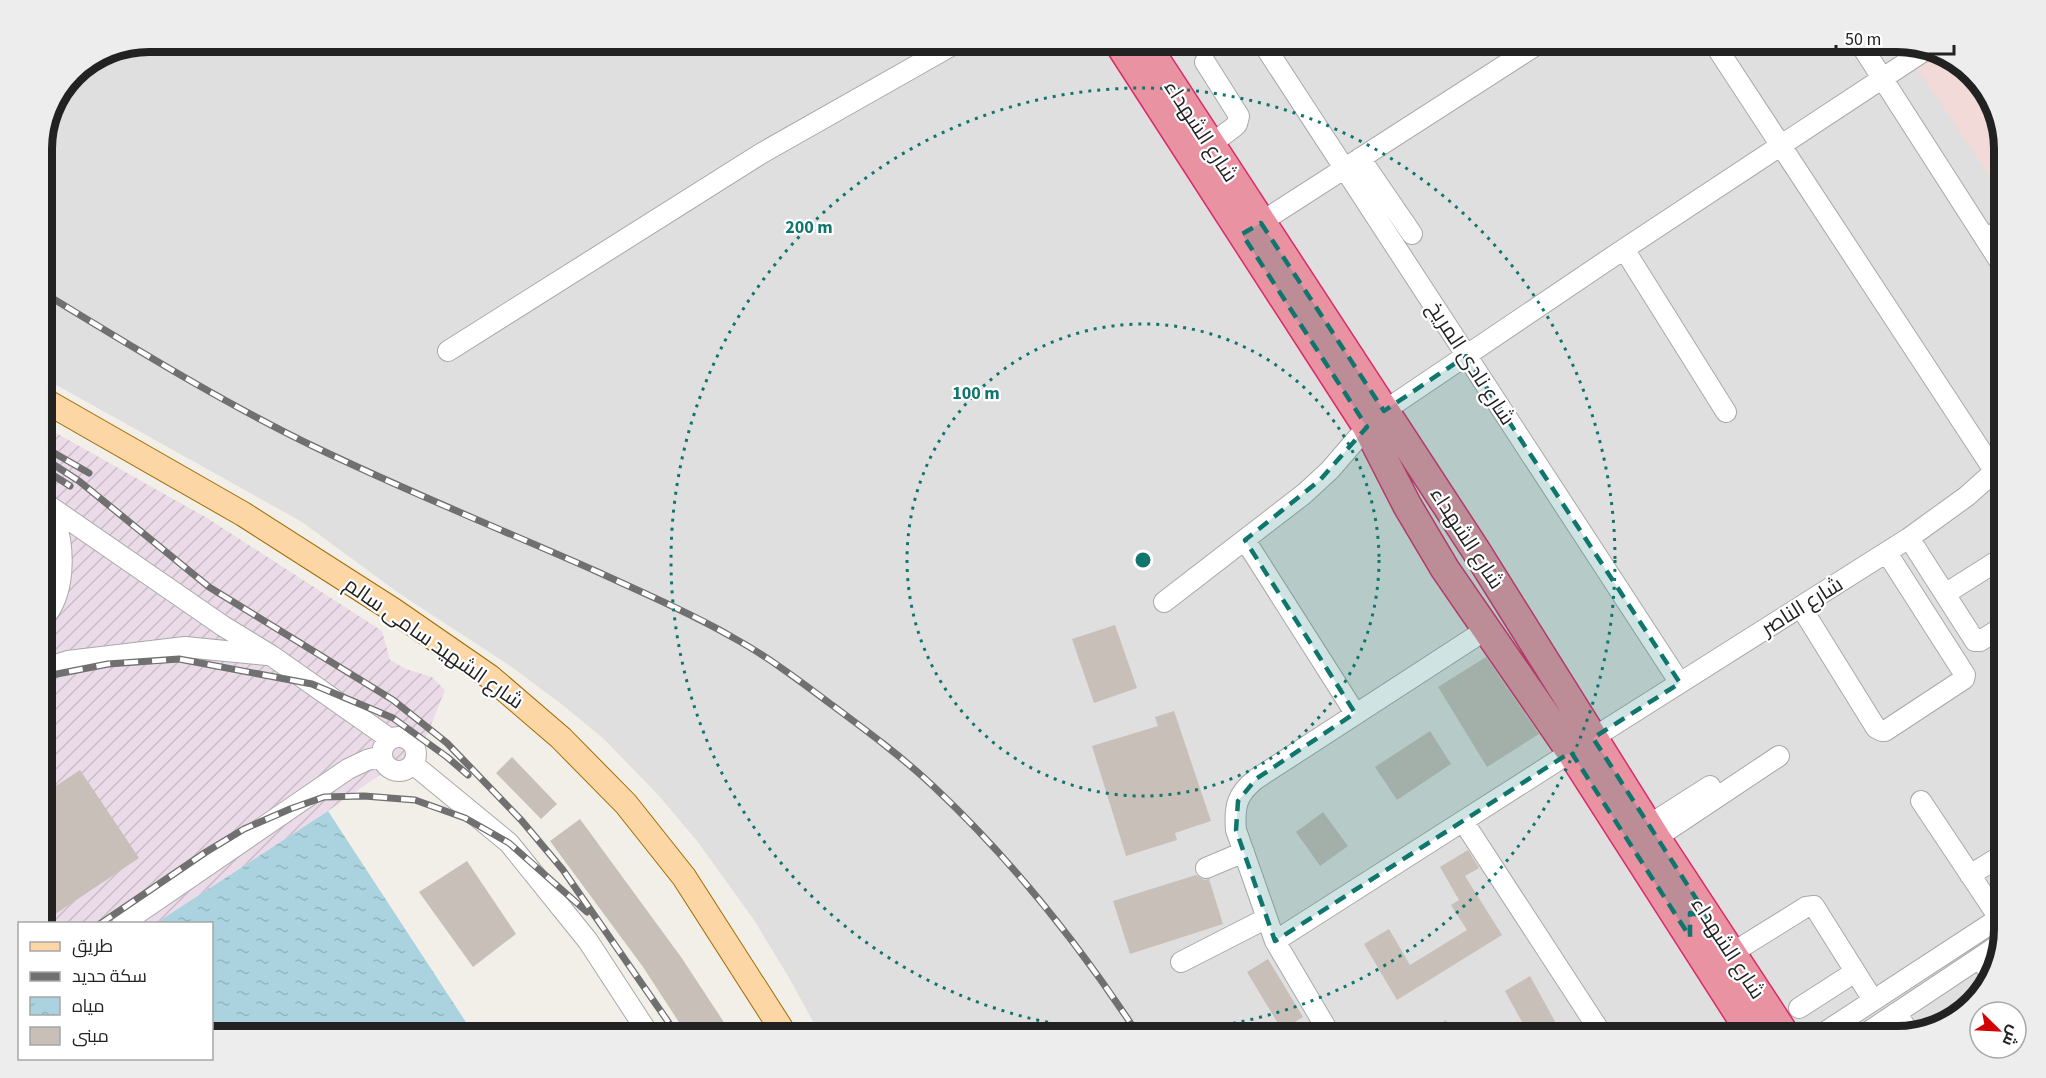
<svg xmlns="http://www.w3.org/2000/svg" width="2046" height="1078" font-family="'Source Sans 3',Cairo,sans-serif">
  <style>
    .residential { fill: #e0dfdf }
    .commercial { fill: #f2dad9 }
    .industrial { fill: url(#industrial-furrows) }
    .water { fill: url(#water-ripples) }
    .building { fill: #c7bfb8 }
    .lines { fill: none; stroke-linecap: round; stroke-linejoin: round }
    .minor-casing { stroke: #a9a9a9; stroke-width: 22 }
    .major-casing { stroke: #a06b00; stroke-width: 26 }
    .highway-casing { stroke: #dc2a67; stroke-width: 31 }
    .minor { stroke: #fff; stroke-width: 20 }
    .major { stroke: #fcd6a4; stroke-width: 24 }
    .highway { stroke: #e892a2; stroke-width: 28 }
    .rail-casing { stroke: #707070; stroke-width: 7 }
    .rail { stroke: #fff; stroke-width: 4.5; stroke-dasharray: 14; stroke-linecap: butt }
    .marked { fill: #0f766e; fill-opacity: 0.2; stroke: #0f766e; stroke-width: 4.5; stroke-dasharray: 12 8; stroke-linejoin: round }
    .ring { fill: none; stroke: #0f766e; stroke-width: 3; stroke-dasharray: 3 6 }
    .labels { text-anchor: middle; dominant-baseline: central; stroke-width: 4.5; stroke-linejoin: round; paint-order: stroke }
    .street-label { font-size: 21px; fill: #222; stroke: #fff }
    .rim { fill: none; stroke: #222; stroke-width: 8 }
    .centre { fill: #0f766e; stroke: #fff; stroke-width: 3 }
    .ring-label { font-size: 18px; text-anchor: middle; font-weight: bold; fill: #0f766e; stroke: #fff; stroke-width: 4.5; stroke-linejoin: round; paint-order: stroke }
  </style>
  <defs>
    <pattern id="industrial-furrows" width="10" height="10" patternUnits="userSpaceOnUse" patternTransform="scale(1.5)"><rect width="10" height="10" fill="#ebdbe8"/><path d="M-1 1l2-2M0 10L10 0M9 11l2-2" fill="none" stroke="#c9bcc7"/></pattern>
    <pattern id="water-ripples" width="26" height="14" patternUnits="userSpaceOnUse" patternTransform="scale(1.5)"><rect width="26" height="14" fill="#aad3df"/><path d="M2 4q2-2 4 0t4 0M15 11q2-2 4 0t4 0" fill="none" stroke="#92b5bf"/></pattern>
  </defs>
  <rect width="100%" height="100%" fill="#f2efe9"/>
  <path class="residential" d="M150 42H1896L1944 53 1986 90 2004 143V928L1993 976 1956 1018 1897 1036H821L788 976 754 920 697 841 660 797 605 740 564 706 509 665 400 594 302 522 42 377V143L74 73 109 50Z"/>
  <path class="commercial" d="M1900 43 1944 53 1986 90 2004 143V198Z"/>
  <path class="industrial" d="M42 425 207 518 382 631 390 660 406 669 432 677 445 690 423 745 328 811 156 923H42Z"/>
  <path class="water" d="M328 811 475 1036H212V924L156 923Z"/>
  <path class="building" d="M1115 625 1137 688 1094 703 1072 639Z
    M1486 657 1539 734 1487 767 1438 687Z
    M1174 711 1211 821 1175 833 1177 840 1126 856 1092 746 1158 726 1155 717Z
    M1430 731 1451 764 1397 800 1375 767Z
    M512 757 557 804 541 819 496 773Z
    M80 770 139 858 42 923V795Z
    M1323 812 1348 846 1320 866 1296 832Z
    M580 819 681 957 733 1036H688L643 967 550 841Z
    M1468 850 1479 868 1465 876 1502 935 1397 1000 1364 944 1389 929 1410 965 1467 930 1451 905 1459 900 1440 867Z
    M467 861 516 934 473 967 419 892Z
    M1196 875 1204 880 1209 879 1223 924 1130 954 1113 901Z
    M1268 959 1303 1017 1282 1030 1247 972Z
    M1530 976 1558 1027 1544 1036H1499L1522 1022 1505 991Z
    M1446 1020 1456 1036H1421Z"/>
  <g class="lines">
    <defs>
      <path id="minor" d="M1262 42 1680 683
        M1713 42 1995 472
        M1859 42 2004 268
        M1205 62 1239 116 1237 124 1234 127 1210 145
        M1360 158 1412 234
        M1252 228 1541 42
        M1986 239 2004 227
        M1624 249 1726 412
        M448 351 762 153 958 42
        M1384 411 1624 249 1927 49
        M42 501 223 626 272 656 390 739
        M1909 538 1975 641H1980L2004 626
        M1245 540 1355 713
        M1945 594 1994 563
        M1164 602 1304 494 1330 470 1367 427
        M1801 607 1876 728 1882 731H1885L1964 679 1965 675 1887 553
        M42 620C62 599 64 566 60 539 58 527 51 514 47 503
        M42 669 68 661 185 647 267 655
        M382 754a17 17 0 1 1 34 0a17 17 0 1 1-34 0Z
        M1593 738 1909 538 1967 496 2004 463
        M1571 752 1463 821 1603 1036
        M413 764 509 843 588 941 650 1036
        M1921 801 1999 918
        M1649 825 1710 786
        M1656 838 1779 756
        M1206 868 1244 852
        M1970 875 2004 854
        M122 924 348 769 367 760 382 756
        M1275 941 1463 821
        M1732 953 1806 907 1814 906 1873 1000
        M1980 958 1992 977
        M1181 962 1267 918
        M1799 1008 1855 972
        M1896 1013 1909 1032
        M1331 1036 1275 941 1236 830C1234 806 1237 794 1256 779L1487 629
        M1819 1036 2004 915
        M1862 1036 2000 944"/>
      <path id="major" d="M42 399 243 514 393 610 490 677 561 738 626 804 684 877 786 1036"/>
      <path id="highway" d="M1118 42 1367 427 1407 505 1445 569 1571 752 1753 1036
        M1144 42 1475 549 1656 838 1786 1036"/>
    </defs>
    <use href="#minor" class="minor-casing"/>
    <use href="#major" class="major-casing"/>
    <use href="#highway" class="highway-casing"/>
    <use href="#minor" class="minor"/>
    <use href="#major" class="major"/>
    <use href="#highway" class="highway"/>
    <defs>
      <path id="rail" d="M42 292C133 347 223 403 319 449 411 493 505 531 598 572 643 593 689 612 732 637 767 656 800 681 832 705 867 731 902 757 933 786 1011 859 1081 947 1139 1036
        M42 446 89 473
        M42 457 79 481 209 587 393 700 447 743 522 821 563 870 678 1036
        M42 468 70 486
        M42 679 57 674 108 664 179 659 312 684 393 718 447 757 468 775
        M100 924 206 852 244 829 290 809 324 797 364 796 415 800 465 818 509 843 587 912"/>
    </defs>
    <use href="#rail" class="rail-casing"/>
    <use href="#rail" class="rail"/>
  </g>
  <path class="marked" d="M1261 223 1384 411 1466 356 1680 683 1593 738 1708 917 1690 913V937L1571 752 1275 941 1236 830 1238 801 1256 779 1355 713 1245 540 1320 480 1367 427 1242 234Z"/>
  <g class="ring">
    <circle cx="1143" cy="560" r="236"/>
    <circle cx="1143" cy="560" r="472"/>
  </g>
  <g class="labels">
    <g class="street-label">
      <text transform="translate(1201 131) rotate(57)">شارع الشهداء</text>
      <text transform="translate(1471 363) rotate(57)">شارع نادى المريخ</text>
      <text transform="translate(1467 538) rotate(57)">شارع الشهداء</text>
      <text transform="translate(1802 606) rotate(-32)">شارع الناصر</text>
      <text transform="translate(434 643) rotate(35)">شارع الشهيد سامى سالم</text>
      <text transform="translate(1728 948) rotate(57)">شارع الشهداء</text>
    </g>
  </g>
  <path d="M0 0H2046V1078H0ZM149 52H1897A97 97 0 0 1 1994 149V929A97 97 0 0 1 1897 1026H149A97 97 0 0 1 52 929V149A97 97 0 0 1 149 52Z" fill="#ededed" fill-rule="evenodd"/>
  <path class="rim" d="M149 52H1897A97 97 0 0 1 1994 149V929A97 97 0 0 1 1897 1026H149A97 97 0 0 1 52 929V149A97 97 0 0 1 149 52Z"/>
  <circle cx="1143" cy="560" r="9" class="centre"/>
  <g class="ring-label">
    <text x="809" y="233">200 m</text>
    <text x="976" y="399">100 m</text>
  </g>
  <rect x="18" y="922" width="195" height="138" fill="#ffffff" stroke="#a7a7a7" stroke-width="1.5"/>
  <rect x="30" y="942" width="30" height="9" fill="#fcd6a4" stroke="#a7a7a7" stroke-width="1.5"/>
  <text x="72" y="952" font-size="18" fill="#222222">طريق</text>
  <rect x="30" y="972" width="30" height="9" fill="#707070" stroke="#a7a7a7" stroke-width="1.5"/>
  <text x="72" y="982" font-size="18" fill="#222222">سكة حديد</text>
  <rect x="30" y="997" width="30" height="18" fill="url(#water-ripples)" stroke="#a7a7a7" stroke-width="1.5"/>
  <text x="72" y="1012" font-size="18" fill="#222222">مياه</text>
  <rect x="30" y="1027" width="30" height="18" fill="#c7bfb8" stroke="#a7a7a7" stroke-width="1.5"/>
  <text x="72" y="1042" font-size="18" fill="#222222">مبنى</text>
  <g transform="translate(1998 1030) rotate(114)"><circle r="28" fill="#ffffff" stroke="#a7a7a7" stroke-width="1.5"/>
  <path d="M0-4.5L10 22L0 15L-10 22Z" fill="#d40000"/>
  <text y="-9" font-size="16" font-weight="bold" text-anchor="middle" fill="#222222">ش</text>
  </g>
  <path d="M1836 45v9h118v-9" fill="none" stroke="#222222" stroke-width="3"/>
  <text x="1845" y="45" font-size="18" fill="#222222" stroke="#ffffff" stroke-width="4.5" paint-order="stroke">50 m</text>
</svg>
